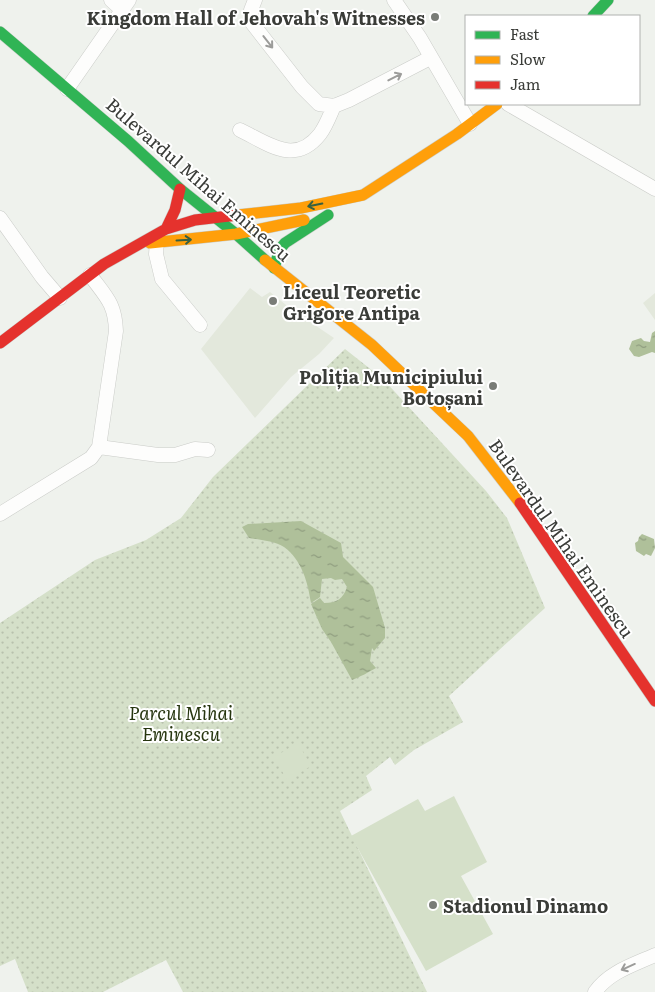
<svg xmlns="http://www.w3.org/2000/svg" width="655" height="992" font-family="Literata,serif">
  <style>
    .built { fill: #e3e8dc }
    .grass { fill: url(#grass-dots) }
    .pitch { fill: #d5e0c9 }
    .water { fill: url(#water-ripples) }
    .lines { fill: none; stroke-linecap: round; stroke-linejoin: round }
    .street-casing { stroke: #caccc8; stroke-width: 15 }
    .fast-casing { stroke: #caccc8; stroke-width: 12 }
    .slow-casing { stroke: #caccc8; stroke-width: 12 }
    .jam-casing { stroke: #caccc8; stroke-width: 12 }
    .street { stroke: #fdfdfc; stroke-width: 14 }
    .fast { stroke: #30b455; stroke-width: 11 }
    .slow { stroke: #ff9f0a; stroke-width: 11 }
    .jam { stroke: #e5322d; stroke-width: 11 }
    .oneway { stroke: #9c9c9a }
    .oneway2 { stroke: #376041 }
    .poi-dot { fill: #797c77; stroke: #fff; stroke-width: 2 }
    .labels { text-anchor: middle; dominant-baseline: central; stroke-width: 4; stroke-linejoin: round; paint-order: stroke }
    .poi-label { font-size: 18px; font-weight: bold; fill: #3a3c38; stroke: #fff; text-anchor: end }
    .street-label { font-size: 18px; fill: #3a3c38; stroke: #fff }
    .park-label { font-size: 18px; font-style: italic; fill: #273610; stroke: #fff }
  </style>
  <defs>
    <pattern id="grass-dots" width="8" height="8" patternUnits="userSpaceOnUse" patternTransform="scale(1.25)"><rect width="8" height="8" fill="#d5e0c9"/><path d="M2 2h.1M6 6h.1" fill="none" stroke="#b8c1ad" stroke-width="1.8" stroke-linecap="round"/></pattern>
    <pattern id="water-ripples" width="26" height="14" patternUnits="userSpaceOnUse" patternTransform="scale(1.25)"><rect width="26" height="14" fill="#afc09a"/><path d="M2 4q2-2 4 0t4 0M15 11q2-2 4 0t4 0" fill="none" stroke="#8f9d7f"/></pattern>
  </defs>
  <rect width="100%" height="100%" fill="#eff2ed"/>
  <path class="built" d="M250 288 262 297 270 292 291 309 334 338 319 354 291 377 255 418 201 349Z
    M655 293V320L643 303Z"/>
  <path class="grass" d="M345 349 383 379 486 491 507 518 545 608 449 696 463 722 414 750 395 765 390 757 366 776 372 790 340 811 427 992H183L166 960 103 992H28L15 959 0 966V623L95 560 146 540 181 518 213 477Z"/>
  <path class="pitch" d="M298 743 311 766 287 780 274 757Z
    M454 796 487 862 461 876 493 934 426 971 351 836 418 799 425 811Z"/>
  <path class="water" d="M655 331V353L652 352 639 357 634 356 629 349 632 341 641 338 644 341 650 342 652 333Z
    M301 521 341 543 343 557 373 587 385 628V638L374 651 372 648 370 661 376 668C371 671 358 678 352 680L331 642 322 629 311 604 320 598 324 603C337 603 343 599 347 587L342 579 335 580 331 578 322 579 320 597 311 603C308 583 302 560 284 547 275 541 259 540 249 538L242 527 248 524Z
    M642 534 654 539 655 548 651 556 646 554 644 556 636 551 635 543 638 541 639 537Z"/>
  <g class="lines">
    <defs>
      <path id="street" d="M111 0 122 10
        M255 0 251 10 252 23 302 87 319 104 334 106 349 100 430 58
        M394 0 420 38 470 124
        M67 89 129 0
        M508 104 655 189
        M240 130C269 144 295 166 320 134 326 126 330 115 334 106
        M0 218 42 277 60 298
        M157 241 156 254 162 279 200 325
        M99 447 158 455H175L195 449 208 450
        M0 514 91 458 99 447 116 331C115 303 106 297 90 275
        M595 992C609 972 633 965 655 955"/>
      <path id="fast" d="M593 16 608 0
        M0 32 128 141 180 189 236 234 265 260
        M274 268 280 249 285 243 328 215"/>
      <path id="slow" d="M238 215 301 208 363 195 457 134 497 104
        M150 243 236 234 304 220
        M265 260 372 345 468 436 520 503"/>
      <path id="jam" d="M166 229 175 210 180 189
        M0 343 104 264 166 229 195 220 238 215
        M520 503 655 701"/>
    </defs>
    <use href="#street" class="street-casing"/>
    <use href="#fast" class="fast-casing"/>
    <use href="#slow" class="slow-casing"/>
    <use href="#jam" class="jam-casing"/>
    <use href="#street" class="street"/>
    <use href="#fast" class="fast"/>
    <use href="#slow" class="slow"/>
    <use href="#jam" class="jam"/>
  </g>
  <defs><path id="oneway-shaft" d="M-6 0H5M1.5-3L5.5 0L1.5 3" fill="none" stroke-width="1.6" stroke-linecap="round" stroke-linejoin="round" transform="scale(1.25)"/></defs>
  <g class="oneway">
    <use href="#oneway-shaft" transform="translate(268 42) rotate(52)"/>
    <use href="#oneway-shaft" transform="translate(395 77) rotate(-27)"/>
    <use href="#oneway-shaft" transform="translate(628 967) rotate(156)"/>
  </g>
  <g class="oneway2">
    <use href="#oneway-shaft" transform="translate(315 205) rotate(169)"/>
    <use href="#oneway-shaft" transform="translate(184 240) rotate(-3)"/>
  </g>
  <g class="poi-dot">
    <circle cx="435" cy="17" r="5"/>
    <circle cx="273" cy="301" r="5"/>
    <circle cx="493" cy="386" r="5"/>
    <circle cx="433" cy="905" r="5"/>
  </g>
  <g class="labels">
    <g class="poi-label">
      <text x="425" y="17">Kingdom Hall of Jehovah's Witnesses</text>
      <text x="283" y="291" text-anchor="start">Liceul Teoretic<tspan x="283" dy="21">Grigore Antipa</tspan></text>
      <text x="483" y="376">Poliția Municipiului<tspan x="483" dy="21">Botoșani</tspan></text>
      <text x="443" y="905" text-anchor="start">Stadionul Dinamo</text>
    </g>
    <g class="street-label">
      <text transform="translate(199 179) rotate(41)">Bulevardul Mihai Eminescu</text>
      <text transform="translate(562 538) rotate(55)">Bulevardul Mihai Eminescu</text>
    </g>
    <g class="park-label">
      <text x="181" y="712">Parcul Mihai<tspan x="181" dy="21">Eminescu</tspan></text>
    </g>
  </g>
  <rect x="465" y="15" width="175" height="90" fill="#ffffff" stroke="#b0b1af"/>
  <rect x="475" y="31" width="25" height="8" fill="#30b455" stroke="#b0b1af"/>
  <text x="510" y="40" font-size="15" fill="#3a3c38">Fast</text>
  <rect x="475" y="56" width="25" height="8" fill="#ff9f0a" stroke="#b0b1af"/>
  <text x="510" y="65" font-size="15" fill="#3a3c38">Slow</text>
  <rect x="475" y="81" width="25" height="8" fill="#e5322d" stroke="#b0b1af"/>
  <text x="510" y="90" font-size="15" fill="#3a3c38">Jam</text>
</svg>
